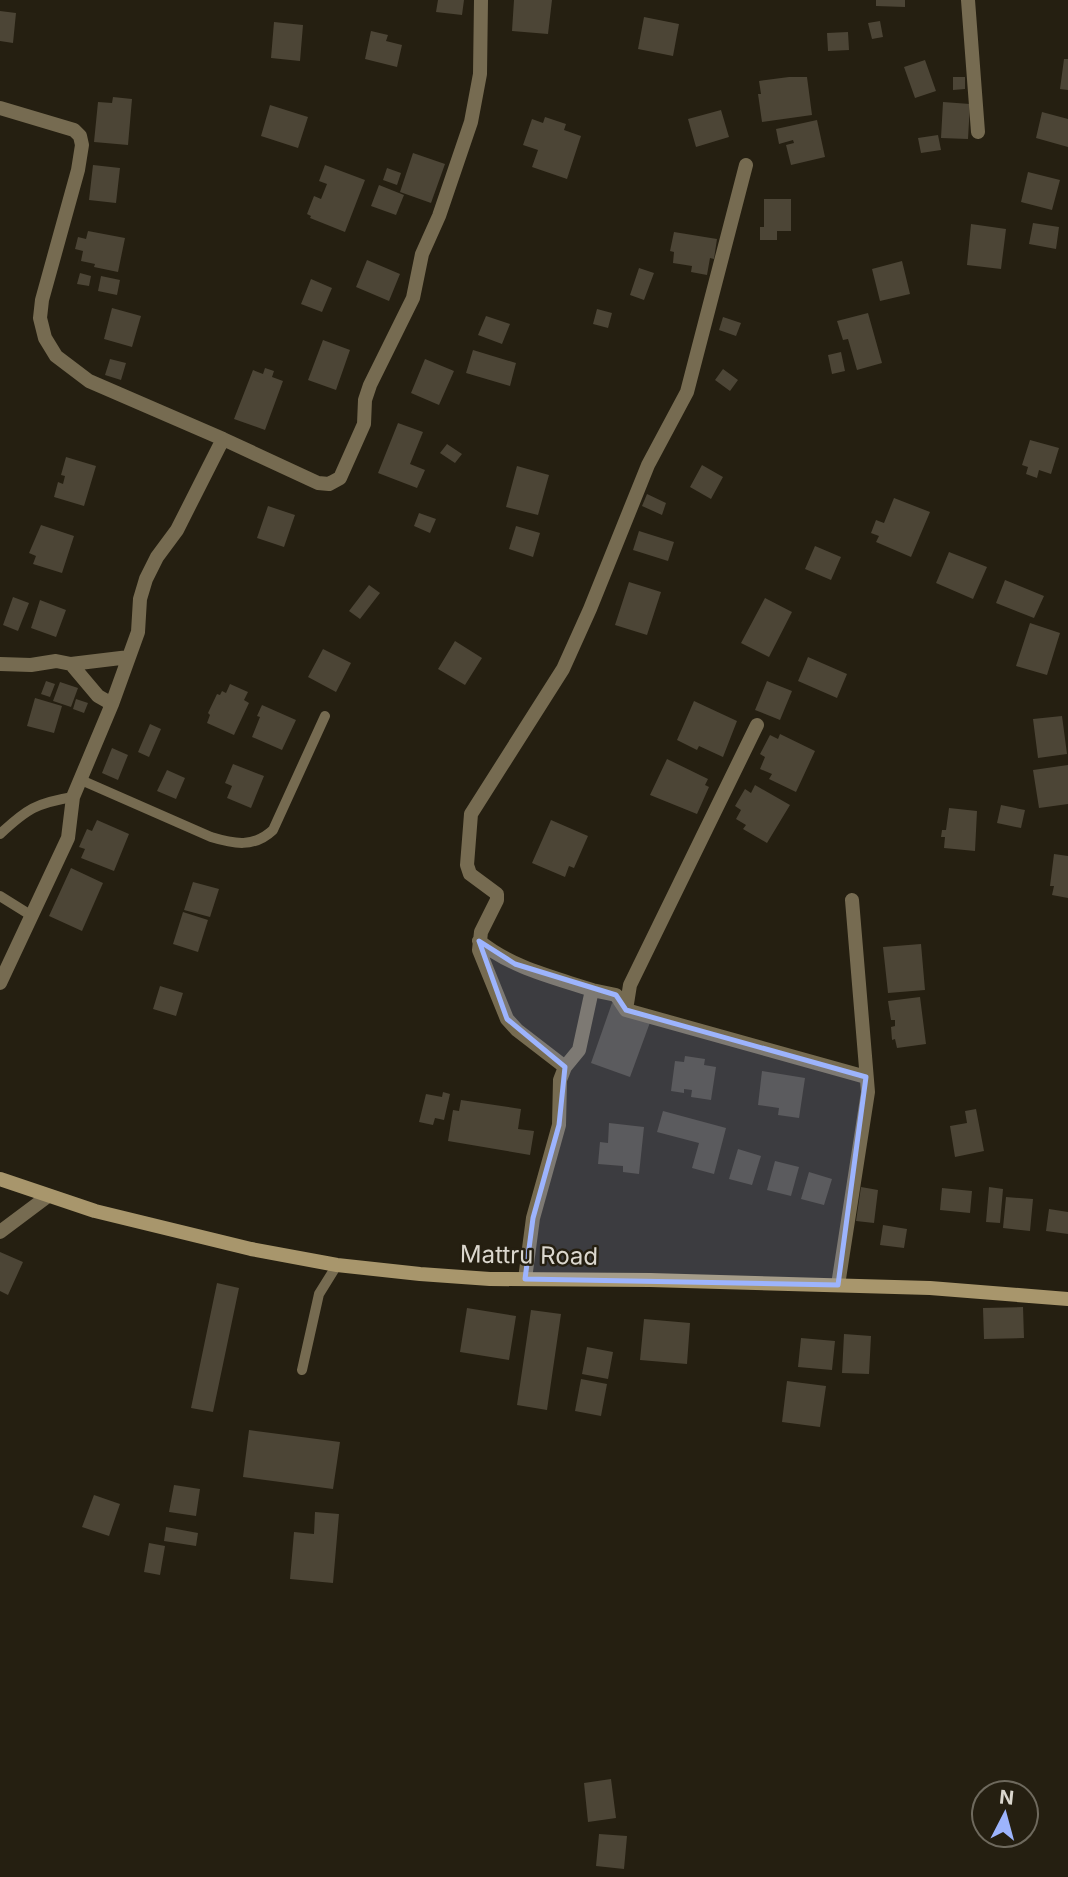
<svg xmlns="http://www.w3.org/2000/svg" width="1068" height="1877" font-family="Inter,sans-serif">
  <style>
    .building { fill: #4c4536 }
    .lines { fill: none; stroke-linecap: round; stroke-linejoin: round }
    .service { stroke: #766b51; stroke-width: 10 }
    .minor { stroke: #766b51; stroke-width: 14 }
    .secondary { stroke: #a8966c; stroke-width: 14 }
    .marked { fill: #9db4fd; fill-opacity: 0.2; stroke: #9db4fd; stroke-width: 5; stroke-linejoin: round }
    .labels { text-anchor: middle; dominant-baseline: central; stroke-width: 5; stroke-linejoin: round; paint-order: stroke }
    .street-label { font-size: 24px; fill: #dbd7ce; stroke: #251f11 }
  </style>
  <rect width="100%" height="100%" fill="#251f11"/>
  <path class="building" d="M438 0H464L462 15 436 12Z
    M514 0H552L548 34 512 31Z
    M876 0H905V7L876 6Z
    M0 11 16 13 13 43 0 41Z
    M644 17 679 24 673 56 638 49Z
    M880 21 883 37 872 39 868 23Z
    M274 22 303 25 300 61 271 58Z
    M371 31 388 35 386 41 402 45 397 67 365 59Z
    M848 32 849 50 828 51 827 33Z
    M1064 59H1068V90L1060 89Z
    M925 60 936 91 915 98 904 67Z
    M789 77H807L812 115 762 122 758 94H761L759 81Z
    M953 77H965V89L953 90Z
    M113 97 132 99 128 145 94 142 98 102 112 103Z
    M943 102 970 104 968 139 941 138Z
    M270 105 308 117 298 148 261 136Z
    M721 110 729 137 696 147 688 119Z
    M1042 112 1068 119V147L1036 138Z
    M545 117 566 124 564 130 581 136 567 179 532 167 538 150 523 145 532 119 543 123Z
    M817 120 825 157 791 165 786 145 794 143 793 140 779 144 776 129Z
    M938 135 941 150 921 153 918 138Z
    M413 153 445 164 431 203 400 192Z
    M93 165 120 168 116 203 89 200Z
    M325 165 365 180 345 232 310 218 311 216 307 214 314 196 321 199 327 184 319 181Z
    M387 168 401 173 397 185 383 180Z
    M1028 172 1060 180 1052 210 1021 202Z
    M379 185 404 195 396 215 371 206Z
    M764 199H791V231H777V240H760V227H764Z
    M1033 223 1059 227 1056 249 1029 244Z
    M971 224 1006 229 1001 269 967 265Z
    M88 231 125 238 118 272 94 267 95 264 81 261 83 251 75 249 78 237 86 239Z
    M674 232 717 239 714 259 710 258 707 275 691 272 692 266 673 263 674 252 670 251Z
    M367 260 400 274 389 301 356 287Z
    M902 261 910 294 880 301 872 269Z
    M639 268 654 273 644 300 630 295Z
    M80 273 91 276 89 286 77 284Z
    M101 276 120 280 117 295 98 291Z
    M311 279 332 288 322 312 301 304Z
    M112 308 141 316 132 347 104 339Z
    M597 309 612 313 608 328 593 324Z
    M868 313 882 363 857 370 848 339 843 340 837 321Z
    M486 316 510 324 502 344 478 335Z
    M723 317 741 323 736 336 719 330Z
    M323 340 350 350 336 390 308 380Z
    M473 350 516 363 510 386 466 373Z
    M841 352 845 371 832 374 828 355Z
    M110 359 126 363 121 380 105 375Z
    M425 359 454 371 439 405 411 393Z
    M265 368 274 371 272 377 283 381 265 430 234 419 253 370 263 374Z
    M723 369 738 380 730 391 715 380Z
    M398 423 423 432 410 464 425 470 417 488 378 473Z
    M1030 440 1059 448 1051 474 1039 470 1037 478 1026 474 1028 467 1022 465Z
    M447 444 462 454 455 463 440 453Z
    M66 457 96 466 84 506 54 497 58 482 63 484 65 476 61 475Z
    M702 465 723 477 711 499 690 487Z
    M517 466 549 475 538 515 506 507Z
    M647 494 666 503 662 515 642 506Z
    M894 498 930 512 911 557 876 542 879 536 871 533 876 520 884 523Z
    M268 506 295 515 284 547 257 538Z
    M419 513 436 519 430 533 414 526Z
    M41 525 74 536 62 573 33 564 36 556 29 553Z
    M516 526 540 533 533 557 509 549Z
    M639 531 674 542 668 561 633 550Z
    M815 546 841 557 831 580 805 569Z
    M949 552 987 567 973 599 936 583Z
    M1005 580 1044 596 1034 618 996 603Z
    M629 582 661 592 647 635 615 625Z
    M369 585 380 593 360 619 349 611Z
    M13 597 29 603 18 631 3 625Z
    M765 598 792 612 769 657 741 643Z
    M40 600 66 610 56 637 31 628Z
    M1030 623 1060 633 1047 675 1016 666Z
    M455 641 482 658 465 685 438 669Z
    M323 649 351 663 336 692 308 677Z
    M808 657 847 674 837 698 798 681Z
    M46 681 55 684 50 697 41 694Z
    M767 681 792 691 780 720 755 710Z
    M60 682 78 688 71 707 53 701Z
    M230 684 248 692 244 700 249 703 234 735 207 723 210 715 208 713 217 694 220 695 222 691 226 693Z
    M35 698 62 706 54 733 27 726Z
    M76 699 88 703 84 713 73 709Z
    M694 701 737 721 723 757 699 746 697 750 677 740Z
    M262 705 296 720 282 750 252 737 260 717 257 716Z
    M1062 716 1067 754 1038 758 1033 719Z
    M150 724 161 729 149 757 138 752Z
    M780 734 815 751 796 792 769 779 772 774 760 769 765 757 760 754 770 735 778 739Z
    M112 748 128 755 118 780 102 773Z
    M667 759 708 779 705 785 709 787 697 814 650 795Z
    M233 764 264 776 251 808 227 798 232 786 225 783Z
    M1068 765V804L1039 808 1033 770Z
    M167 770 185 778 176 799 157 791Z
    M755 785 790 805 767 843 743 829 746 825 736 819 741 810 735 806 745 789 751 793Z
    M1001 805 1025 810 1021 828 997 823Z
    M949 808 977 811 975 851 944 848 945 837H941L942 830H946Z
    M97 820 129 834 114 871 81 858 85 849 79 847 87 829 92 831Z
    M551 820 588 836 574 868 569 866 565 877 532 863Z
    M1054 854 1068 856V898L1052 895 1054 886H1050Z
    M71 868 103 883 82 931 49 916Z
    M193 882 219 889 210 917 184 910Z
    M183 912 208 920 198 952 173 944Z
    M921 944 925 990 888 993 883 947Z
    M160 986 183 993 176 1016 153 1009Z
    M920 997 926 1044 897 1048 895 1039 892 1040 891 1027 895 1026V1020H891L888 1001Z
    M612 1003 652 1017 630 1077 591 1063Z
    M685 1056 705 1059 704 1065 716 1067 711 1100 691 1097 692 1090 684 1089V1093L671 1091 675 1061 684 1062Z
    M762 1071 805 1078 799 1118 778 1115 779 1108 758 1105Z
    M443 1092 450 1094 444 1120 435 1118 433 1125 419 1122 426 1094 442 1097Z
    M461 1100 521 1109 518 1129 534 1131 530 1155 448 1141 453 1110 459 1111Z
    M976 1109 984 1151 955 1157 950 1126 967 1123 965 1111Z
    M663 1111 726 1128 714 1174 692 1168 699 1143 657 1132Z
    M609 1123 644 1127 639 1174 623 1172V1166L598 1164 600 1142 608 1143Z
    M738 1149 761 1156 752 1185 729 1179Z
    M775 1161 799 1167 791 1196 767 1190Z
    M809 1172 832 1179 824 1205 801 1199Z
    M861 1187 878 1190 874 1223 856 1221Z
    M989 1187 1003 1189 1000 1223 986 1222Z
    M942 1188 972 1191 970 1213 940 1210Z
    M1006 1197 1033 1199 1030 1231 1003 1228Z
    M1049 1209 1068 1212V1234L1046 1231Z
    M883 1225 907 1229 904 1248 880 1245Z
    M0 1252 23 1262 8 1295 0 1291Z
    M217 1283 239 1288 213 1412 191 1408Z
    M1023 1307 1024 1338 984 1339 983 1308Z
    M467 1308 516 1316 509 1360 460 1352Z
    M531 1310 561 1314 547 1410 517 1405Z
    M644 1319 690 1323 687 1364 640 1360Z
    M844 1334 871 1336 869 1374 842 1373Z
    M801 1338 835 1341 832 1370 798 1367Z
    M587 1347 613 1352 608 1379 582 1374Z
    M581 1379 607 1384 601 1416 575 1411Z
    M787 1381 826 1386 820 1427 782 1422Z
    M249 1430 340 1442 333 1489 243 1477Z
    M174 1485 200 1489 196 1516 169 1512Z
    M94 1495 120 1504 109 1536 82 1527Z
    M315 1512 339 1514 333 1583 290 1579 294 1532 314 1534Z
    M166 1527 198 1533 196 1546 164 1541Z
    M149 1543 165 1546 160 1575 144 1572Z
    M611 1779 616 1818 588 1822 584 1783Z
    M599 1834 627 1836 624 1869 596 1866Z"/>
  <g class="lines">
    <path class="service" d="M81 780 211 837C234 844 254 848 273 830L325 716
      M0 834C27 809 36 803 73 797
      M0 896 32 916
      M302 1370 319 1294 337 1265"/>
    <path class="minor" d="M968 0 978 132
      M0 108 74 130 80 136 82 145 78 170 42 300 40 318 45 338 56 356 89 381 223 439
      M0 664 31 665 56 661 71 664 98 696 112 704
      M71 664 129 657
      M479 941C512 968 553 977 592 990
      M0 983 68 838 73 797 112 704 138 632 140 599 146 579 157 557 177 530 223 439 318 483 329 484 340 478 364 424 365 400 370 385 413 298 422 254 439 216 471 122 480 74 481 0
      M626 1010 866 1077
      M565 1067 579 1050 592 990 616 995 626 1010 630 985 757 725
      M0 1232 48 1196
      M525 1279 533 1218 559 1125 560 1080 565 1067 517 1030 507 1019 479 950 481 932 497 900V894L470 874 467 865 471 814 563 669 590 609 648 465 687 392 746 165
      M838 1285 868 1092 852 900"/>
    <path class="secondary" d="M0 1179 95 1211 251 1249 337 1265 420 1274 490 1279 650 1280 930 1288 1068 1299"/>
  </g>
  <path class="marked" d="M479 941 515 964 616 995 626 1010 866 1077 838 1285 525 1279 533 1218 559 1125 565 1067 507 1019Z"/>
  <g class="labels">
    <g class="street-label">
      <text transform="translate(529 1255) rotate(1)">Mattru Road</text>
    </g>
  </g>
  <g transform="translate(1005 1814) rotate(6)"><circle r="33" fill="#251f11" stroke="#6e695d" stroke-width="2"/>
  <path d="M0-5L12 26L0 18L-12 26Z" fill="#9db4fd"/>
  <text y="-10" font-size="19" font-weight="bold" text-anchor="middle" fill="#dbd7ce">N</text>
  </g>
</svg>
